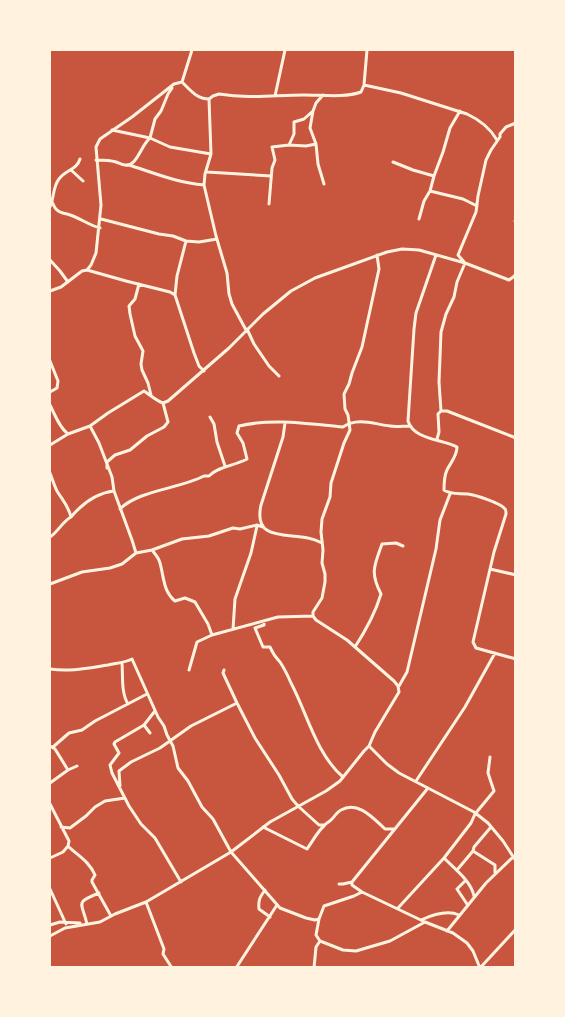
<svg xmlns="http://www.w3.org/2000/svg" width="565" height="1017" font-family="Rubik,sans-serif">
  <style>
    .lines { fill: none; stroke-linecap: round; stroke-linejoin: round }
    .minor { stroke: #fff3e0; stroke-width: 3 }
  </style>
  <rect width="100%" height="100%" fill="#c8553d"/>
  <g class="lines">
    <path class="minor" d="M192 50 182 82C190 90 197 99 209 99L213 96 219 94C249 99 275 95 304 95 322 95 345 98 361 92L364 85 367 50
      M364 85 401 93 467 114C480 120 490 128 497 140
      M323 95 316 103 313 111 310 128 316 144 318 164 324 184
      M275 96 285 50
      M209 99 211 154 205 174 204 185 216 236 227 273 229 294 232 304 246 330
      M112 130 150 138 170 147 211 154
      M289 145 306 146 316 144
      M96 160C103 160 110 160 116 162 119 163 122 165 125 165 137 167 141 145 150 138L155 119 161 111 168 94 172 88
      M393 162 413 170 434 176
      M129 165C154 173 178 183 204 185
      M71 170 83 181
      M207 172 271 176
      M430 191 463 199 477 206
      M52 202C54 205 54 208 57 210 60 213 63 213 67 214 79 217 88 225 100 228
      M269 204 272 168 275 160 272 147 289 145 294 134V122L304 119 313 111
      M50 207C54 198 53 186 59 179 65 170 77 170 80 159
      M101 219 159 234 173 236 186 241 199 242 217 239
      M419 219 424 201 430 191 434 176 443 152 450 128 460 111
      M515 221H516
      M186 241 177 276 175 295 194 353 199 366 204 371
      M436 255 416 313 414 329 408 421C414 440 442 439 457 447 457 456 451 462 447 470 444 476 444 483 444 490 452 495 458 493 468 494 475 495 501 503 505 509 506 510 506 512 506 514L494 552 473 642 476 648 516 659
      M50 260 60 271 68 282
      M87 270 126 281 170 292 175 295
      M515 275 516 282
      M139 284 135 299 129 306 130 314 135 336 143 351 141 364 142 370 148 383 151 395
      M50 291 61 287 82 271 87 270 91 265 96 253 101 205 96 147 100 139 132 117 174 84 182 82
      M247 329 254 344 269 366 279 376
      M50 361 58 381 57 388 50 392
      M163 403 168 401 229 348 263 314 291 291 315 278 387 252 402 249 419 250 465 263 509 280 516 275
      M50 405C55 415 59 427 68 434
      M441 411H447L516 438
      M210 417 214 424 217 442 225 466
      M285 423 283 437 261 505C253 541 286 533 308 538 313 539 318 541 322 543
      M90 426 99 443 112 477 114 491 132 540 136 553
      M437 439 439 432 438 414 441 411 439 382 441 332 446 314 454 297 457 282 465 263 458 255 476 212 478 196 486 160 491 150 500 137V134L506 127 516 123
      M50 445 68 434 90 426 108 413 144 391C150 395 157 401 163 403L168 422 164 427 147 436 130 450 115 455 107 462V468
      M50 473C52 478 54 485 57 491 63 501 68 505 71 517 62 522 58 532 50 537
      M120 509C139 490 179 489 204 476H209C219 466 234 466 247 459L243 443 237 433 239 426C273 418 309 424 343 427 357 417 374 424 390 426 396 427 403 426 410 426
      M71 517C82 504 96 493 114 491
      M152 550C155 554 159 558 160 563 164 577 163 591 175 601L185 598 195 602 208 624 212 635
      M490 569 516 575
      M50 584 82 572 110 568 122 564 136 553 152 550 182 539 209 536 233 528 240 529 257 525 263 527
      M313 616V612L322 598 325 582V574L322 563 323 550 321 532 322 519 330 497 331 483 344 443 350 430 348 415 345 409 344 394 349 384 352 373 362 347 379 269 377 255
      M264 623V625L255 628 263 647H270C273 654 275 657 280 662 284 668 288 676 291 683 307 713 316 754 343 777
      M233 629 235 599 251 553 257 526
      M355 647C366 630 375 614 381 594 370 573 374 566 382 544L396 543 403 546
      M122 663C123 676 121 693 128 704
      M50 669C70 672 88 668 108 665 117 663 124 663 132 659L158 717 164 726 167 735 173 746 178 768 188 781 202 807 213 819 231 852 280 908 306 918 315 920 319 919
      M224 670 223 673 237 703 255 738 279 775 292 799 298 806 319 825H324
      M399 686 407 672 436 549 440 520 450 494
      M155 711 144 725 115 742 114 744 119 753 110 765 112 773 129 806 141 824 155 838 181 882
      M144 725 150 733
      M50 746 55 749 68 770
      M369 746 387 764 399 773 474 812 488 823 503 841 516 861
      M53 747 69 733 82 730 95 721 147 694
      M416 781 465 707 495 653
      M50 783 68 770 77 766
      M120 786 119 771 131 762 160 748 191 726 237 703
      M50 804 69 841 68 846C78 856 89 861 95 875L92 880V882L111 916
      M61 827 70 828 86 816 95 807 105 801 125 798
      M263 827 307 849C313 841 317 832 324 826 326 823 329 822 331 820 335 816 337 812 341 810 358 800 374 819 385 829H395
      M473 851 495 865V873
      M50 858 63 852 68 846
      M444 858C455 869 471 881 474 896
      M457 870 473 851 474 847 491 827
      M465 881 457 889 467 904
      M352 882V885L362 892 425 922 453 933 467 943 473 951 480 968
      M339 884H343L352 882 428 788
      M50 889 66 924
      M265 890C260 897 258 900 259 909L270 917
      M362 892 354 896 324 906 319 919 316 935 320 941 343 950 356 951 390 941 425 922
      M146 902 164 949 163 954 172 968
      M398 908 444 858 471 823 475 814 494 791 488 773 490 757
      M421 920C432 915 448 910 459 915
      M87 924C82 902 74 903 99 893
      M50 925 60 922 80 923
      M447 931 486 883 513 857
      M50 936 65 928 100 922 115 914 146 902 231 852 270 822 326 791 340 781 364 751 369 746 375 732 399 692 398 686 394 681 347 640 316 620 313 616 278 617 212 635 197 642 189 670
      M236 968 277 905
      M314 968 316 947 320 941
      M480 968 516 929"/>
  </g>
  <rect width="565" height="1017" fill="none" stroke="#fff3e0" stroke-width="102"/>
</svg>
